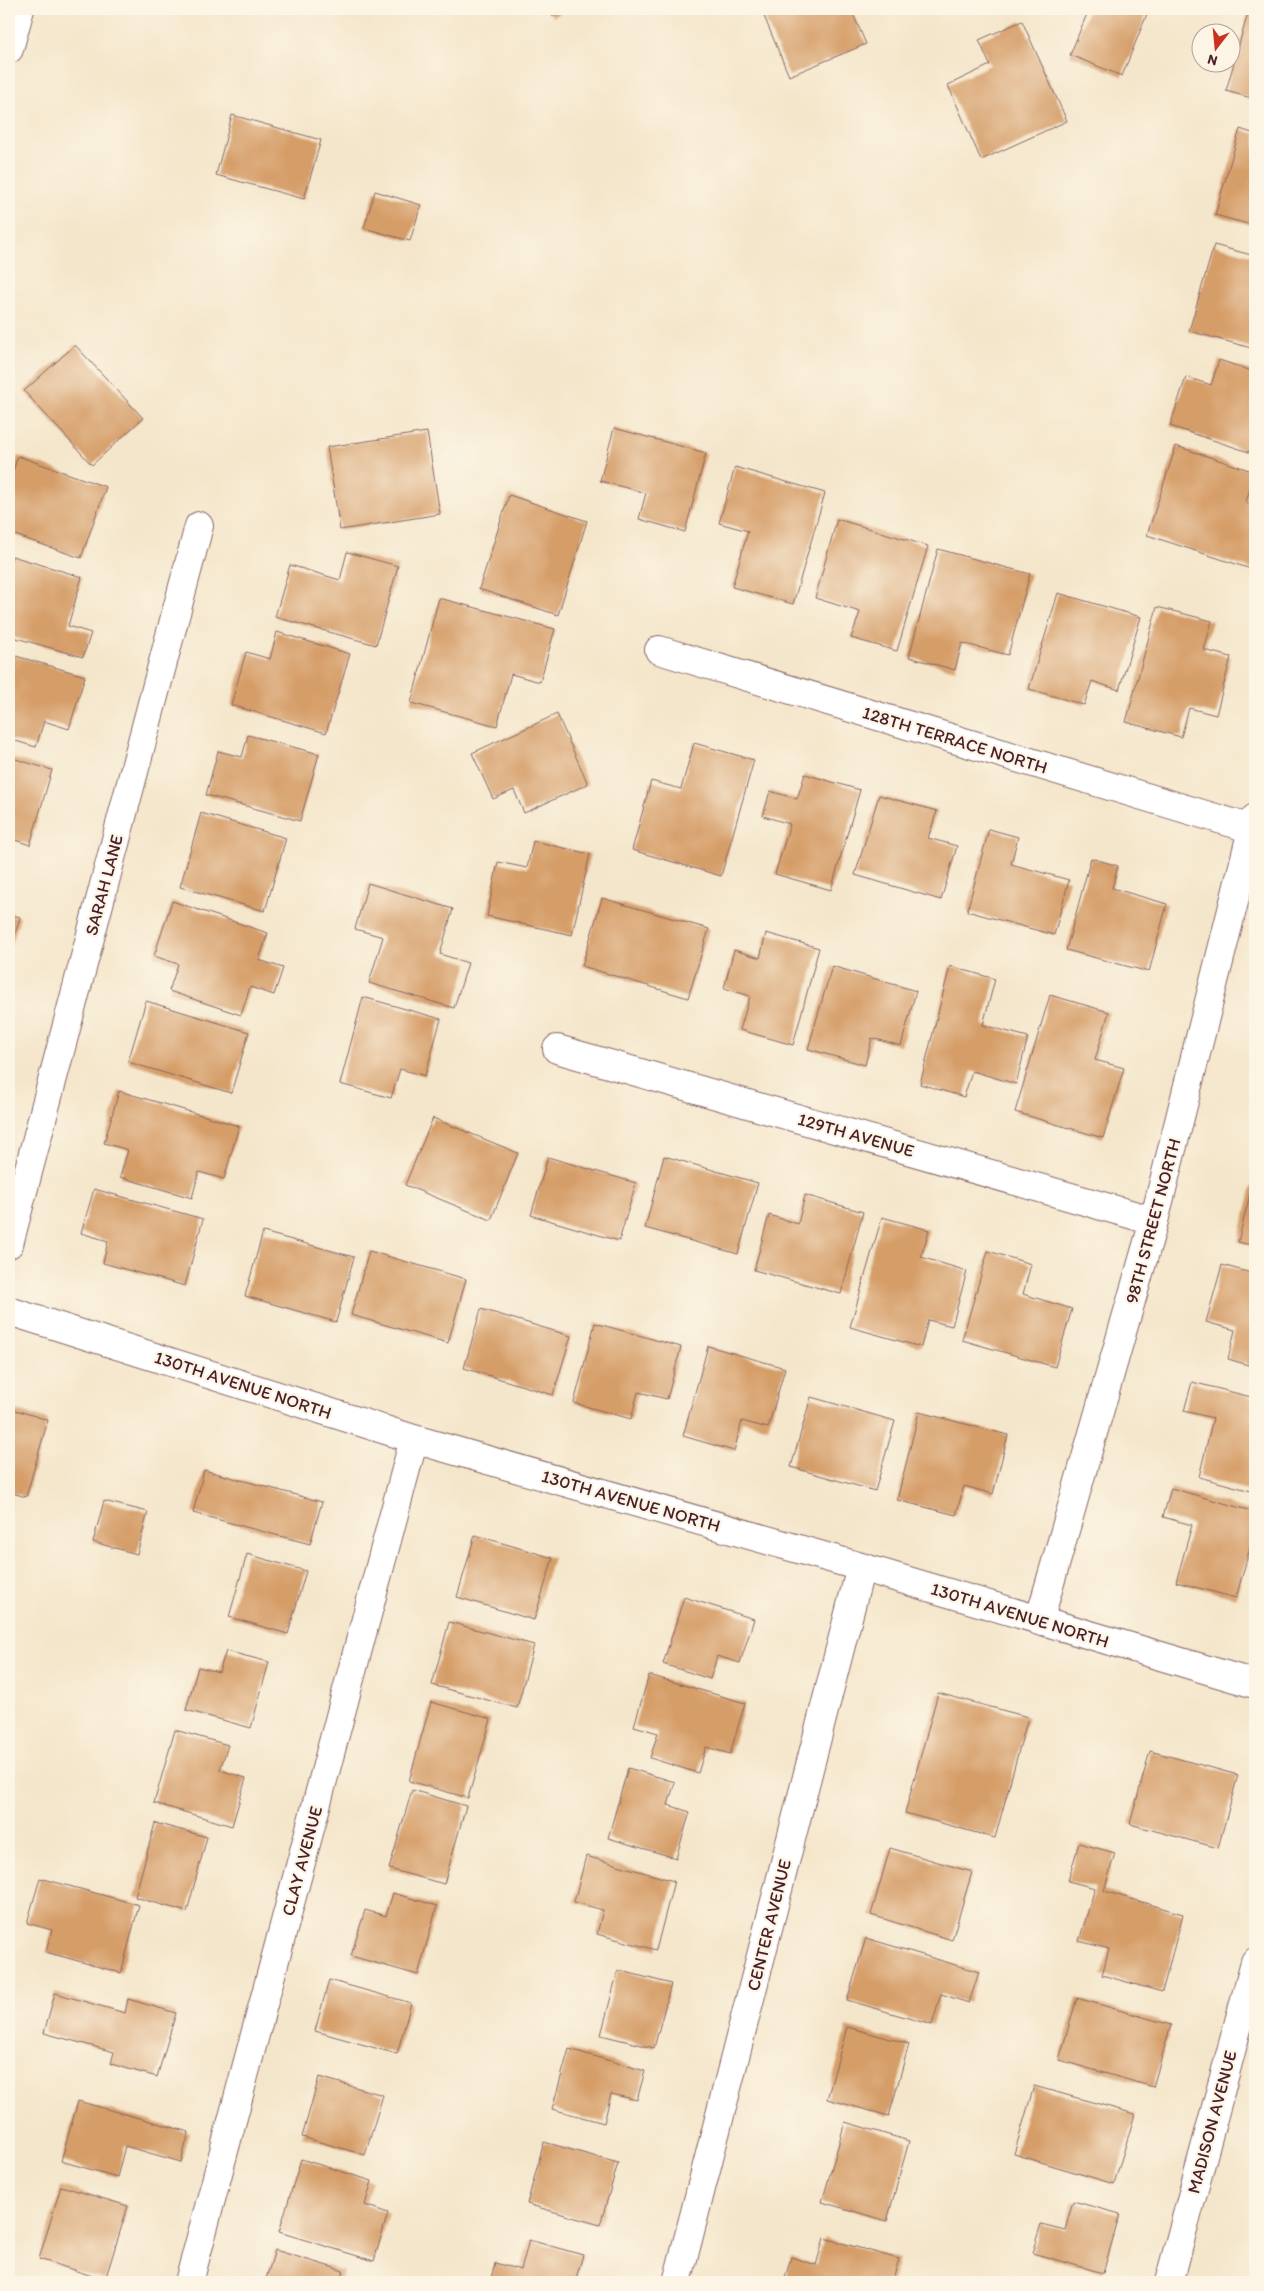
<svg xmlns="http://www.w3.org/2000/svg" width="1264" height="2291" font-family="Itim,sans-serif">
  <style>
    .building { fill: #d59d68 }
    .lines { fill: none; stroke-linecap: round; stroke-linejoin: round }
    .minor-casing { stroke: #866563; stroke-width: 30 }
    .minor { stroke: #fff; stroke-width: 28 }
    .labels { text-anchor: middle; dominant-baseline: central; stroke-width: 4.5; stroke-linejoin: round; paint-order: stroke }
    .street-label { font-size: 18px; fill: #4a1f2b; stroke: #fcf5e5 }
  </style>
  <rect width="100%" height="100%" fill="#fcf5e5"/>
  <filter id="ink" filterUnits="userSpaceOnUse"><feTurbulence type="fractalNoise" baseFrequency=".02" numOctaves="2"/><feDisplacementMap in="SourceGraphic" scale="10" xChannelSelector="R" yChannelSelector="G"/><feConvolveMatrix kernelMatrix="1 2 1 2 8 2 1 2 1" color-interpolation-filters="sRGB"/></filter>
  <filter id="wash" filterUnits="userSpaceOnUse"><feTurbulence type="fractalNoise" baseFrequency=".0096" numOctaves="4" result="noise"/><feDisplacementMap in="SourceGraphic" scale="20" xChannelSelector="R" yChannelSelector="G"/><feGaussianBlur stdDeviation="1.12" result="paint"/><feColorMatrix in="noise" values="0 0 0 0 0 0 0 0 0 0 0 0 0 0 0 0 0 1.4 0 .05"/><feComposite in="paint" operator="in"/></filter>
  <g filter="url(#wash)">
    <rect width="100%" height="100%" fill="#f4e6cb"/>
    <g id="blocks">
      <path class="building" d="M549 9H569L553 17Z
        M761 9H851L866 44 789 76Z
        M1089 9H1149L1122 76 1070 55Z
        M1249 9H1255V99L1226 91Z
        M1022 21 1067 121 981 160 948 85 990 65 979 40Z
        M232 115 321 140 304 199 216 175Z
        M1240 129 1255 134V226L1215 215Z
        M375 191 421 205 410 241 364 228Z
        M1214 245 1255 256V349L1189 331Z
        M75 345 143 418 92 465 24 391Z
        M1219 360 1255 372V454L1170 426 1186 377 1211 385Z
        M614 428 706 453 685 532 639 519 646 493 600 481Z
        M427 432 440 514 340 530 327 447Z
        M1176 446 1255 472 1246 502 1255 505 1254 570 1147 535Z
        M18 456 106 487 81 558 9 533V483Z
        M735 467 825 493 793 604 732 587 748 531 719 523Z
        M509 495 587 521 558 615 479 589Z
        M837 519 928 546 897 651 851 638 860 612 815 598Z
        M938 549 1030 574 1008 655 962 643 955 670 909 657Z
        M347 552 398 566 376 645 275 617 290 565 340 580Z
        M12 556 82 577 68 626 91 633 83 657 9 636V566Z
        M1058 593 1141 617 1119 690 1092 681 1084 705 1029 689Z
        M439 598 555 629 540 682 511 674 497 726 411 703Z
        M1157 607 1212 621 1204 650 1231 657 1216 715 1189 708 1181 737 1126 722Z
        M277 632 350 654 326 733 231 705 246 652 270 659Z
        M9 654 85 676 69 729 44 721 36 747 9 739Z
        M557 714 588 784 524 813 514 790 493 799 472 753Z
        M248 735 319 754 300 821 206 795 218 751 242 757Z
        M694 743 754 760 721 876 632 850 651 781 681 789Z
        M9 757 52 770 30 845 9 838Z
        M805 774 860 790 831 890 775 874 790 824 763 816 770 791 797 799Z
        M879 795 937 811 928 838 957 846 941 900 855 875Z
        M201 813 286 838 265 911 180 887Z
        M989 829 1018 837 1011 864 1069 880 1054 935 967 911Z
        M533 841 590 854 572 935 487 916 498 862 527 868Z
        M1091 858 1118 866 1112 888 1167 904 1149 972 1066 950Z
        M368 883 453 909 440 954 468 963 454 1008 369 983 383 937 355 929Z
        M602 898 709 929 688 998 582 966Z
        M172 901 268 933 259 960 283 968 274 995 250 987 241 1015 169 991 178 964 154 956Z
        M9 914 20 917 12 945 9 944Z
        M766 933 819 948 793 1045 740 1030 750 996 724 988 734 950 760 958Z
        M832 966 916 991 901 1046 872 1038 865 1065 808 1049Z
        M950 966 995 979 983 1025 1028 1037 1016 1084 972 1071 964 1097 920 1084Z
        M1050 995 1109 1012 1095 1060 1124 1068 1103 1138 1015 1112Z
        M363 997 441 1019 425 1076 400 1069 391 1098 340 1084Z
        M146 1001 249 1032 231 1093 128 1062Z
        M119 1091 239 1126 224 1179 199 1172 192 1198 120 1177 128 1150 104 1143Z
        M433 1118 518 1153 491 1220 405 1185Z
        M664 1156 758 1183 738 1254 645 1228Z
        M548 1157 636 1183 619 1241 531 1215Z
        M1255 1174V1246L1238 1242Z
        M94 1189 203 1219 185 1286 103 1263 108 1241 81 1233Z
        M805 1195 863 1212 841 1294 754 1270 769 1215 798 1224Z
        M882 1217 929 1230 921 1257 967 1271 952 1326 928 1320 921 1347 850 1327Z
        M263 1232 354 1257 336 1322 245 1296Z
        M369 1251 466 1279 448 1343 351 1315Z
        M988 1251 1031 1264 1023 1294 1072 1309 1055 1367 962 1340Z
        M1222 1265 1255 1274V1367L1228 1359 1235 1330 1206 1322Z
        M481 1309 571 1336 553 1395 464 1368Z
        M595 1323 681 1347 667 1399 638 1392 631 1419 574 1403Z
        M708 1346 785 1368 768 1428 742 1421 734 1451 683 1436Z
        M1192 1382 1255 1398V1492L1199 1477 1213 1418 1184 1411Z
        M811 1397 895 1421 875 1491 791 1467Z
        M9 1408 48 1420 26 1497 9 1492Z
        M919 1412 1008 1435 993 1494 964 1486 956 1515 897 1500Z
        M204 1470 322 1502 310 1544 193 1513Z
        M1171 1488 1255 1512V1530L1236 1598 1176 1582 1192 1525 1163 1517Z
        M104 1501 148 1512 137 1554 93 1542Z
        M475 1535 553 1558 534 1620 457 1597Z
        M247 1554 306 1571 288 1634 229 1617Z
        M684 1597 754 1619 740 1663 717 1656 710 1679 663 1664Z
        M449 1622 534 1645 517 1708 432 1685Z
        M226 1651 269 1662 251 1728 186 1710 198 1667 219 1672Z
        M649 1675 745 1703 730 1754 706 1747 698 1773 650 1758 658 1733 634 1726Z
        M938 1693 1028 1717 995 1838 905 1813Z
        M431 1702 491 1719 468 1798 409 1781Z
        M175 1730 228 1745 220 1770 246 1778 232 1826 154 1803Z
        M1150 1751 1238 1775 1218 1848 1130 1824Z
        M628 1768 675 1782 668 1805 690 1812 676 1858 608 1838Z
        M412 1790 466 1806 444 1884 389 1869Z
        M155 1823 207 1837 187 1912 135 1897Z
        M1079 1843 1115 1853 1104 1891 1183 1914 1162 1992 1102 1975 1109 1949 1079 1941 1095 1888 1068 1881Z
        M890 1848 972 1872 952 1940 871 1915Z
        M586 1856 674 1881 656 1950 597 1934 603 1910 574 1902Z
        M40 1878 139 1905 121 1973 46 1952 52 1930 27 1923Z
        M393 1893 437 1906 418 1975 351 1956 365 1910 386 1916Z
        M866 1938 979 1972 969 2003 941 1994 932 2025 847 2000Z
        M618 1970 671 1984 654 2048 601 2035Z
        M329 1980 411 2003 397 2054 315 2031Z
        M55 1993 125 2013 128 1999 176 2013 157 2077 111 2064 114 2052 44 2033Z
        M1077 1998 1171 2025 1153 2087 1059 2060Z
        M847 2027 909 2044 889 2116 827 2099Z
        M569 2049 645 2071 637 2100 611 2094 604 2123 552 2109Z
        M319 2077 383 2095 365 2155 302 2137Z
        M1034 2086 1135 2114 1114 2184 1014 2154Z
        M78 2101 189 2132 181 2162 125 2146 117 2177 61 2161Z
        M845 2122 909 2141 887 2221 822 2202Z
        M544 2142 618 2163 600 2225 527 2204Z
        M301 2159 372 2181 365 2205 388 2213 374 2261 279 2232Z
        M61 2186 128 2206 105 2280 39 2259Z
        M1073 2201 1120 2214 1103 2273 1032 2253 1041 2224 1065 2230Z
        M824 2238 899 2259 892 2282H784L791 2257 816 2265Z
        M529 2240 583 2255 575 2282H490L495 2263 521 2270Z
        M275 2250 344 2271 340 2282H265Z"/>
    </g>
  </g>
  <g filter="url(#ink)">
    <use href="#blocks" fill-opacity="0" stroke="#866563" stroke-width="1"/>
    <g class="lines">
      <defs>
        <path id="minor" d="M9 49 20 9
          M659 650 1252 829
          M557 1049 1154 1221
          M9 1244 199 526
          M9 1311 414 1439 861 1567 1255 1684
          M1039 1621 1154 1221 1255 818
          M189 2282 414 1439
          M677 2282 861 1567
          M1169 2282 1255 1962"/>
      </defs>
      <use href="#minor" class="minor-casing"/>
      <use href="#minor" class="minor"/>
    </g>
  </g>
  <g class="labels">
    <g class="street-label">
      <text transform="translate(955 740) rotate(17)">128TH TERRACE NORTH</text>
      <text transform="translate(104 885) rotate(-75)">SARAH LANE</text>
      <text transform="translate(856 1135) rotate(16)">129TH AVENUE</text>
      <text transform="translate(1153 1221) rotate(-75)">98TH STREET NORTH</text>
      <text transform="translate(243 1385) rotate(18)">130TH AVENUE NORTH</text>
      <text transform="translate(631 1501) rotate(16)">130TH AVENUE NORTH</text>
      <text transform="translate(1020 1615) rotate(17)">130TH AVENUE NORTH</text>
      <text transform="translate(302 1861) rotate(-75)">CLAY AVENUE</text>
      <text transform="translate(769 1925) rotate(-76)">CENTER AVENUE</text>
      <text transform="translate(1212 2122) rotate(-75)">MADISON AVENUE</text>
    </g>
  </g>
  <rect width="1264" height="2291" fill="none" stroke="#fcf5e5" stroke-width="30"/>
  <g transform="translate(1216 48) rotate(196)"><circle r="24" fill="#fcf5e5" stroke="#b59f9b"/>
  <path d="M0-4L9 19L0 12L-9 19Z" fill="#c8321e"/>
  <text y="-8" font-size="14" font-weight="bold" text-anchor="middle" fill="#4a1f2b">N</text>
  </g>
</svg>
